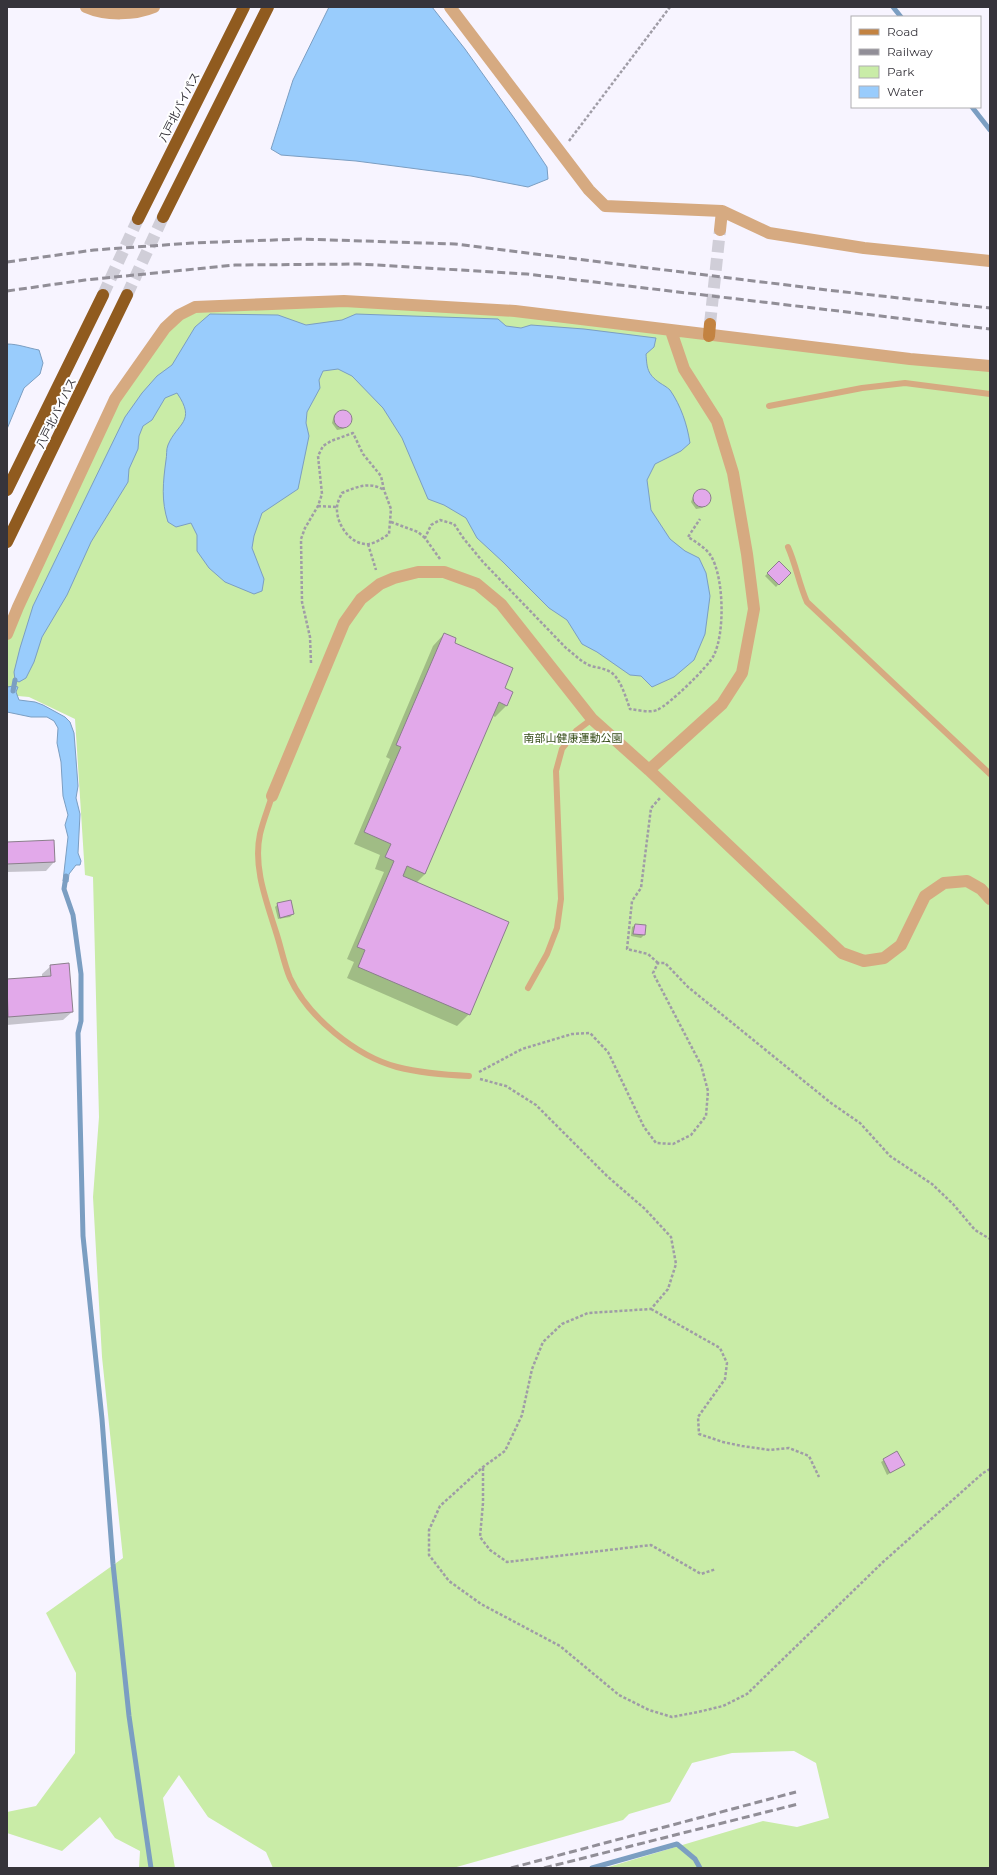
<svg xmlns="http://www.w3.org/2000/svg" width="997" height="1875" font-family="Montserrat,'Noto Sans JP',sans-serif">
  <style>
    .green { fill: #c9eca7 }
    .water { fill: #99ccfc; stroke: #7b9ec2 }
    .shadow { fill: #0003 }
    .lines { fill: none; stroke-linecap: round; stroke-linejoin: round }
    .stream { stroke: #7b9ec2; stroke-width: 5 }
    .building { fill: #e2a9ea; stroke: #8b7f8c }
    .street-tunnel { stroke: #d0ced8; stroke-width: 12; stroke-dasharray: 12 6; stroke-linecap: butt }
    .highway-tunnel { stroke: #d0ced8; stroke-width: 12; stroke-dasharray: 12 6; stroke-linecap: butt }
    .path { stroke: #9f9ca6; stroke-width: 2.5; stroke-dasharray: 3 2; stroke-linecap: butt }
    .lane { stroke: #d6aa81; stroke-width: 6 }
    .street { stroke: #d6aa81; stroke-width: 12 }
    .secondary { stroke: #c38341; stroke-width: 12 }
    .highway { stroke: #905b1f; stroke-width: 12 }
    .rail { stroke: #918e97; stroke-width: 3; stroke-dasharray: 8 4; stroke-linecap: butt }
    .labels { text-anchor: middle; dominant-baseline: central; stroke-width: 4; stroke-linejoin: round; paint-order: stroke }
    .street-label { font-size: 11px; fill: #36343b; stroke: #fff }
    .park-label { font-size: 11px; fill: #354c18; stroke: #fff }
  </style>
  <rect width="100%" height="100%" fill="#f7f4ff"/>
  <path class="green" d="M344 301 515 311 990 366V1868H605L763 1821 797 1827 829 1818 816 1763 794 1751 732 1753 692 1763 670 1802 629 1814 623 1820 453 1868H273L266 1852 208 1817 179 1775 163 1798 175 1868H139L140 1851 115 1838 100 1817 62 1851 7 1833V1812L36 1806 75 1753 76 1673 46 1613 123 1558 102 1357 93 1197 99 1117 93 877 85 875 75 719 29 697 7 695V634L115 399 165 328 195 307Z"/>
  <path class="water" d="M329 7H432L465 49 517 122 547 167 548 179 528 187 471 176 410 168 356 161 281 155 271 149 293 80Z
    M210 314 278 315 306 325 342 320 356 314 498 319 506 326 521 328 531 325 584 329 656 338 654 347 646 354C647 368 647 374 660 383 663 385 667 387 670 390 681 406 687 424 690 443L681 451 655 464 647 480 651 510 670 539 685 551 699 558 706 573 710 596 705 634 694 660 674 677 652 687 641 676 630 675 597 652 582 644 567 620 549 608 503 562 477 538 466 518 444 505 428 499 402 438 383 408 352 376 338 369 323 371 319 380 320 388 307 412 306 423 309 436 298 489 262 513 254 536 252 548 264 579 262 591 254 594 225 582 209 568 197 551V535L191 523 176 527 168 522C161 501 163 482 166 460 167 456 166 449 168 445 177 423 197 422 177 393L165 398 152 420 143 426 139 436 138 449 129 469 128 482 91 542 67 595 42 637 34 662 26 678 19 682 15 680 14 672 20 648 33 606 125 417 142 393 157 376 172 365 195 327Z
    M7 344C18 344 28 348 39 350L43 363 40 374 24 388 7 429Z
    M14 686 18 687 16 692 19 700 35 702 43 705 65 717 70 722 74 733 76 759 78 786 76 798 80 814 78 853 81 861 80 865H76L69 874 68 882 63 881 68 837 65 825 68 815 63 796 61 762 57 743 58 728 54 721 47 717H31L7 712V687Z"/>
  <path class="shadow" d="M343 411 349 413 350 423 343 429 337 430 332 423 334 415Z
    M702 490 708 492 709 502 702 508 696 509 691 502 694 494Z
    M779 562 789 573 776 587 765 576Z
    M444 634 503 689 507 705 495 717 492 715 425 874 416 883 469 1014 457 1026 347 978 354 962 347 959 384 872 375 869 380 855 354 844 390 759 386 757 433 646Z
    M7 842 54 862 46 871 7 872Z
    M278 904 293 914 290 917 278 919 275 907Z
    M635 925 645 926 644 935 641 938 631 936 632 927Z
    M51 966 72 1012 63 1020 7 1025V980L42 977V974Z
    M897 1452 903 1465 887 1475 881 1462Z"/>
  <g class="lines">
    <path class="stream" d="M893 7 901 17
      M972 107 990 130
      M13 691 15 680
      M66 876 64 889 73 915 81 974V1021L78 1033 83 1236 102 1419 113 1564 129 1716 151 1868
      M592 1868 677 1844 695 1859 700 1868"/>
  </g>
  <path class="building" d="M334 419a9 9 0 1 1 18 0a9 9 0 1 1-18 0Z
    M693 498a9 9 0 1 1 18 0a9 9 0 1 1-18 0Z
    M779 561 791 573 779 585 767 573Z
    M444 633 456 638 455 643 513 668 505 688 513 692 507 706 499 702 425 874 407 866 403 876 509 922 470 1015 358 967 365 950 357 947 394 861 385 857 391 844 364 832 401 747 396 745Z
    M54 840 55 862 7 864V842Z
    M291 900 294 914 280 918 277 903Z
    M635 924 646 925 645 935 633 934Z
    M69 963 73 1012 8 1017 7 979 51 976 50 965Z
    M897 1451 905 1465 890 1473 883 1459Z"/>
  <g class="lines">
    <path class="street-tunnel" d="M710 324 720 230"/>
    <path class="highway-tunnel" d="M103 295 138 219
      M127 295 163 217"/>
    <path class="path" d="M569 141 670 7
      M318 506 337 507
      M391 522 418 532 425 538
      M368 544 376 570
      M440 559 425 538 431 525 440 520 454 524 464 539 483 562 566 648C574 654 581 662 591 666 598 668 605 668 612 673 621 680 626 698 630 709 638 710 649 713 657 710 669 705 709 666 714 655 725 632 724 578 711 556 706 548 696 542 688 537L700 519
      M311 663 310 637 302 602 301 539 305 528 318 506 322 494 318 456 323 446 331 441 353 433 363 454 381 476 384 490 391 509 389 534C383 538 376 543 369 544 351 546 336 524 337 508 337 503 340 497 342 493 356 487 370 481 384 490
      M658 963 648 954 627 949 632 901 641 888 651 808 660 798
      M479 1072 522 1049 572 1034 590 1033 608 1052 644 1127 656 1143 673 1144 691 1135 706 1116 708 1091 701 1065 653 973 658 963H665L688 987 831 1103 860 1123 890 1156 932 1184 953 1204 975 1230 990 1239
      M480 1079 506 1086 536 1105 607 1176 645 1209 671 1237 676 1264 668 1289 651 1309 588 1313 562 1324 543 1342 532 1369 522 1415 505 1451 483 1467 440 1506 429 1530V1555L449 1581 481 1604 560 1646 619 1695 649 1710 672 1717 698 1712 723 1706 747 1694 883 1562 983 1473 990 1469
      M651 1309 720 1348 727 1363 725 1379 698 1417 699 1434 723 1442 742 1446 770 1450 789 1448 809 1456 819 1477
      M483 1468V1503L480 1537 490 1550 507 1562 651 1545 701 1574 716 1569"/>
    <path class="lane" d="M769 406 862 388 905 383 990 394
      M788 547C796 565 799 584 807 602L990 774
      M272 796C268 809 263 821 260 834 253 867 266 900 276 932 281 947 284 964 290 978 308 1017 356 1056 397 1067 421 1073 445 1075 469 1076
      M528 988 547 954 557 928 561 899 556 771 562 749 576 731 592 719"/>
    <path class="street" d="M86 7C106 16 135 15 154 7
      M450 7 589 190 605 206 722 211 769 233 864 248 990 261
      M720 230 722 211
      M7 634 18 607 115 399 165 328 179 315 195 307 344 301 515 311 910 359 990 366
      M649 770 722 704 742 673 754 609 747 554 733 473 717 421 684 369 671 331
      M272 796 344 623 361 599 380 584 394 578 418 572H444L477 584 501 604 592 719 649 770 842 953 864 961 884 958 901 945 925 896 944 883 967 881 981 889 990 899"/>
    <path class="secondary" d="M709 336 710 324"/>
    <path class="highway" d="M163 217 268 7
      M138 219 244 7
      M7 490 103 295
      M7 542 127 295"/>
    <path class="rail" d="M7 262 94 250 192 243 301 239 455 244 827 290 990 308
      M7 291 85 280 235 265 359 264 527 274 990 329
      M511 1868 796 1792
      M544 1868 798 1804"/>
  </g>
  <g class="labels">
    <g class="street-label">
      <text transform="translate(179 107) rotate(-63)">八戸北バイパス</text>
      <text transform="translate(56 413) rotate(-64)">八戸北バイパス</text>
    </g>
    <g class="park-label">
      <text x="573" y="738">南部山健康運動公園</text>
    </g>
  </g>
  <rect width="997" height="1875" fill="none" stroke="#36343b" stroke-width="16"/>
  <rect x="851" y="16" width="130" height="92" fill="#ffffff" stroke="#afaeb1"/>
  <rect x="859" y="29" width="20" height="6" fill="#c38341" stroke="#afaeb1"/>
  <text x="887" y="36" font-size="12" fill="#36343b">Road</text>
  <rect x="859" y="49" width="20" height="6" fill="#918e97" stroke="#afaeb1"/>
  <text x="887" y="56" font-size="12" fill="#36343b">Railway</text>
  <rect x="859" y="66" width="20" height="12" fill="#c9eca7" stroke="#afaeb1"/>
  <text x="887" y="76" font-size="12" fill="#36343b">Park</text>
  <rect x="859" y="86" width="20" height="12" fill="#99ccfc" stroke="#afaeb1"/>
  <text x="887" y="96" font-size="12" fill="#36343b">Water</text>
</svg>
